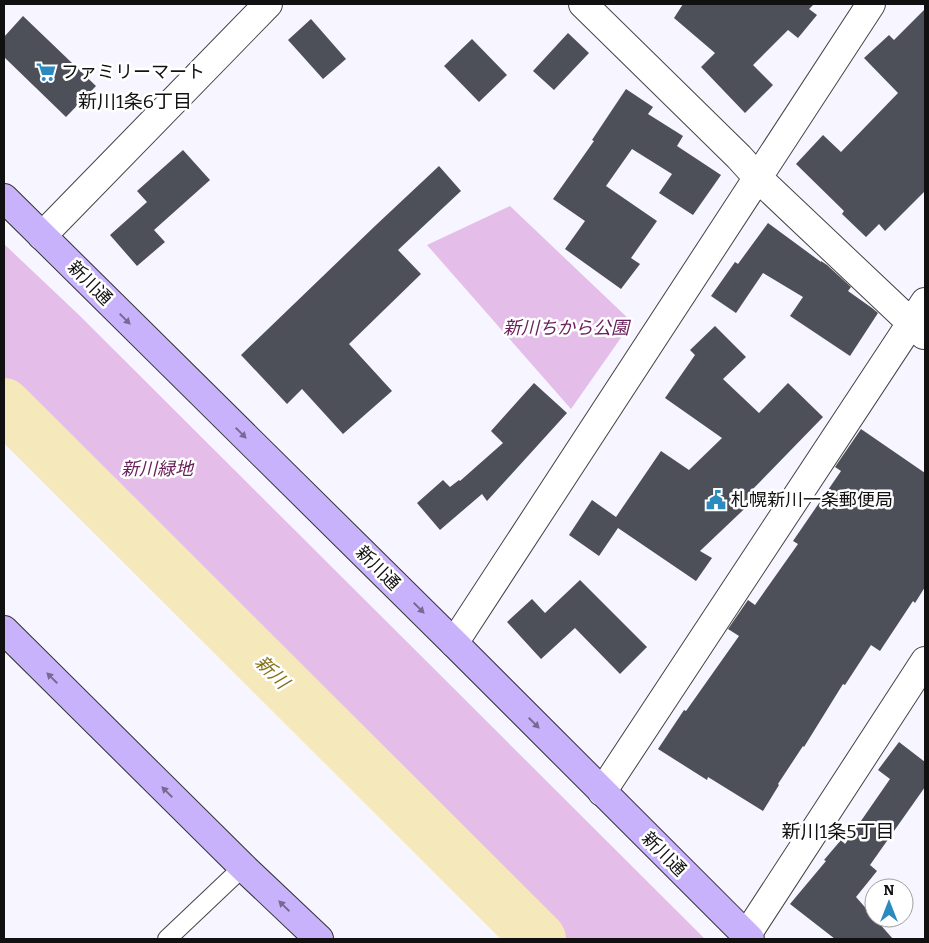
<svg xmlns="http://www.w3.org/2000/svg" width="929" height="943" font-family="Bitter,'Noto Sans JP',serif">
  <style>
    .green { fill: #e4bee9 }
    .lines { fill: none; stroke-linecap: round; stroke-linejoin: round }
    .river { stroke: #f5e8ba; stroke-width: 54 }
    .building { fill: #4d5059 }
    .lane-casing { stroke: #444; stroke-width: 20 }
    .street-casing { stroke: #444; stroke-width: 30 }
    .secondary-casing { stroke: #333; stroke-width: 30 }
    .lane { stroke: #fff; stroke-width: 18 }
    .street { stroke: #fff; stroke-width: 28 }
    .secondary { stroke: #c8b2fc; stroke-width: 28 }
    .oneway { fill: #766a92 }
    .labels { text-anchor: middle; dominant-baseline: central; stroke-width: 5; stroke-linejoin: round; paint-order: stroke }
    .poi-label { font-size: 18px; fill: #111; stroke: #fff; text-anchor: start }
    .street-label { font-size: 18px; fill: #111; stroke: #fff }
    .park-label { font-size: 18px; font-style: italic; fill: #68215a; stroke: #fff }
    .neighbourhood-label { font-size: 19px; fill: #111; stroke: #fff }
    .water-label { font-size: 19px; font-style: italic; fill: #847319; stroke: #fff }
  </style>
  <rect width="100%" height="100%" fill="#f7f5ff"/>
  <path class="green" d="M510 206 632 322 571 409 427 245Z
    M4 244 78 314 705 939H553L500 887 4 394Z"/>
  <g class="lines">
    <path class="river" d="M4 405 539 939"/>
  </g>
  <path class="building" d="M683 4H814L809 9 817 15 798 38 788 30 753 65 773 85 745 113 701 67 715 53 674 18Z
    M925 9V191L885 231 879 224 866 237 842 214 844 211 796 164 823 135 841 152 898 93 864 58 889 35 894 40Z
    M23 16 96 86 66 117 4 57V37Z
    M311 19 346 59 323 79 288 40Z
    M568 33 589 53 554 90 533 71Z
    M472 39 507 75 479 102 444 66Z
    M626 89 653 107 648 114 683 136 677 146 721 175 693 215 659 193 672 174 632 149 606 186 657 221 631 258 640 264 621 289 565 249 585 221 553 199 594 141 592 140Z
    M183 150 210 180 154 230 165 242 137 266 110 235 147 202 137 191Z
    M439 166 461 191 398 250 421 274 349 344 392 391 343 434 302 389 287 404 241 355 375 226Z
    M768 223 821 262V261L827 265 851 287 848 291 872 308 878 313 850 356 790 316 803 297 763 273 736 313 711 296 735 262 738 264Z
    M715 326 746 357 723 379 759 413 788 383 823 417 753 489 759 495 700 551 712 558 696 581 618 528 599 556 569 535 592 500 616 517 661 451 689 470 722 438 665 398 695 355 690 350Z
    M534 383 567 413 487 501 482 494 440 530 417 503 443 480 450 487 459 480 460 481 503 443 491 431Z
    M861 429 925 473V587L915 603 913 601 880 651 871 645 845 685 843 684 804 747 803 746 778 784 779 785 763 811 708 777 707 780 658 749 684 710 686 711 739 636 728 629 748 600 755 605 798 544 793 541 841 471 835 467Z
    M580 580 647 647 620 674 575 628 541 659 507 622 532 599 545 613Z
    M899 742 925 762V787L870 865 877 871 856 897 893 939H835L790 904 826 861 824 860 841 840 845 844 890 779 878 770Z"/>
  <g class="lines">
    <defs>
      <path id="lane" d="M167 939 243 867"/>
      <path id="street" d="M583 4 739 157 758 178 924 335
        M42 236 268 4
        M454 643 871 4
        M602 792 925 302
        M746 936 925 661"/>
      <path id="secondary" d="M4 198 454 643 750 939
        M4 630 243 867 319 939"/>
    </defs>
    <use href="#lane" class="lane-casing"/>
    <use href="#street" class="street-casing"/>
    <use href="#secondary" class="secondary-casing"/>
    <use href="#lane" class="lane"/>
    <use href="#street" class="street"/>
    <use href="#secondary" class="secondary"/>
  </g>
  <defs><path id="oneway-solid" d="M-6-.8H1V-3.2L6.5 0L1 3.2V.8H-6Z" transform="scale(1.25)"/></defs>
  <g class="oneway">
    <use href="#oneway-solid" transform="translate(125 319) rotate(45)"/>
    <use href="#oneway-solid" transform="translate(241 433) rotate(45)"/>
    <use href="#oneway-solid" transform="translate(419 608) rotate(45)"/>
    <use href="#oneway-solid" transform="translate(52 678) rotate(-135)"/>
    <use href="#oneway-solid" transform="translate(534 723) rotate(45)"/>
    <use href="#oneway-solid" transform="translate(167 792) rotate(-135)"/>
    <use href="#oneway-solid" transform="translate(284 906) rotate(-136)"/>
  </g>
  <defs>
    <symbol id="supermarket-bare" viewBox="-9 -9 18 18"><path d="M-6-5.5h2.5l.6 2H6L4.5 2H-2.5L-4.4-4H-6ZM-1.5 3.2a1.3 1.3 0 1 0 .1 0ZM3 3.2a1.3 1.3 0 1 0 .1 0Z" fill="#2b8abe" stroke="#fff" stroke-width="2.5" paint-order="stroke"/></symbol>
    <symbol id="civic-bare" viewBox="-9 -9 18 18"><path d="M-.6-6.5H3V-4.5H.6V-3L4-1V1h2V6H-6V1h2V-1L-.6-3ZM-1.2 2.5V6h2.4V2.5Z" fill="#2b8abe" stroke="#fff" stroke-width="2.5" paint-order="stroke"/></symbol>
  </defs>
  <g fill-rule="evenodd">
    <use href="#supermarket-bare" x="32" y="58" width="28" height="28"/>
    <use href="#civic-bare" x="702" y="486" width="28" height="28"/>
  </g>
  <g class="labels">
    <g class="poi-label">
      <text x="61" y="72">ファミリーマート</text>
      <text x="731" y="500">札幌新川一条郵便局</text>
    </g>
    <g class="street-label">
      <text transform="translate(90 283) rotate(45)">新川通</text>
      <text transform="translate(378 568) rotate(45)">新川通</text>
      <text transform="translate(664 854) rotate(45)">新川通</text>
    </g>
    <g class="park-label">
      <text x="566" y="328">新川ちから公園</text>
      <text x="157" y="469">新川緑地</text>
    </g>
    <g class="neighbourhood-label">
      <text x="135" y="101">新川1条6丁目</text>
      <text x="838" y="831">新川1条5丁目</text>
    </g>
    <g class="water-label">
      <text transform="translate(272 672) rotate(45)">新川</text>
    </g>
  </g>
  <rect width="929" height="943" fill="none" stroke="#111111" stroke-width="10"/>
  <g transform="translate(889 903)"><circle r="24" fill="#ffffff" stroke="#a0a0a0"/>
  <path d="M0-4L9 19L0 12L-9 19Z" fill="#2b8abe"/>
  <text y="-8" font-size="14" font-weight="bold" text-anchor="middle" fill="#111111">N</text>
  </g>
</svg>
